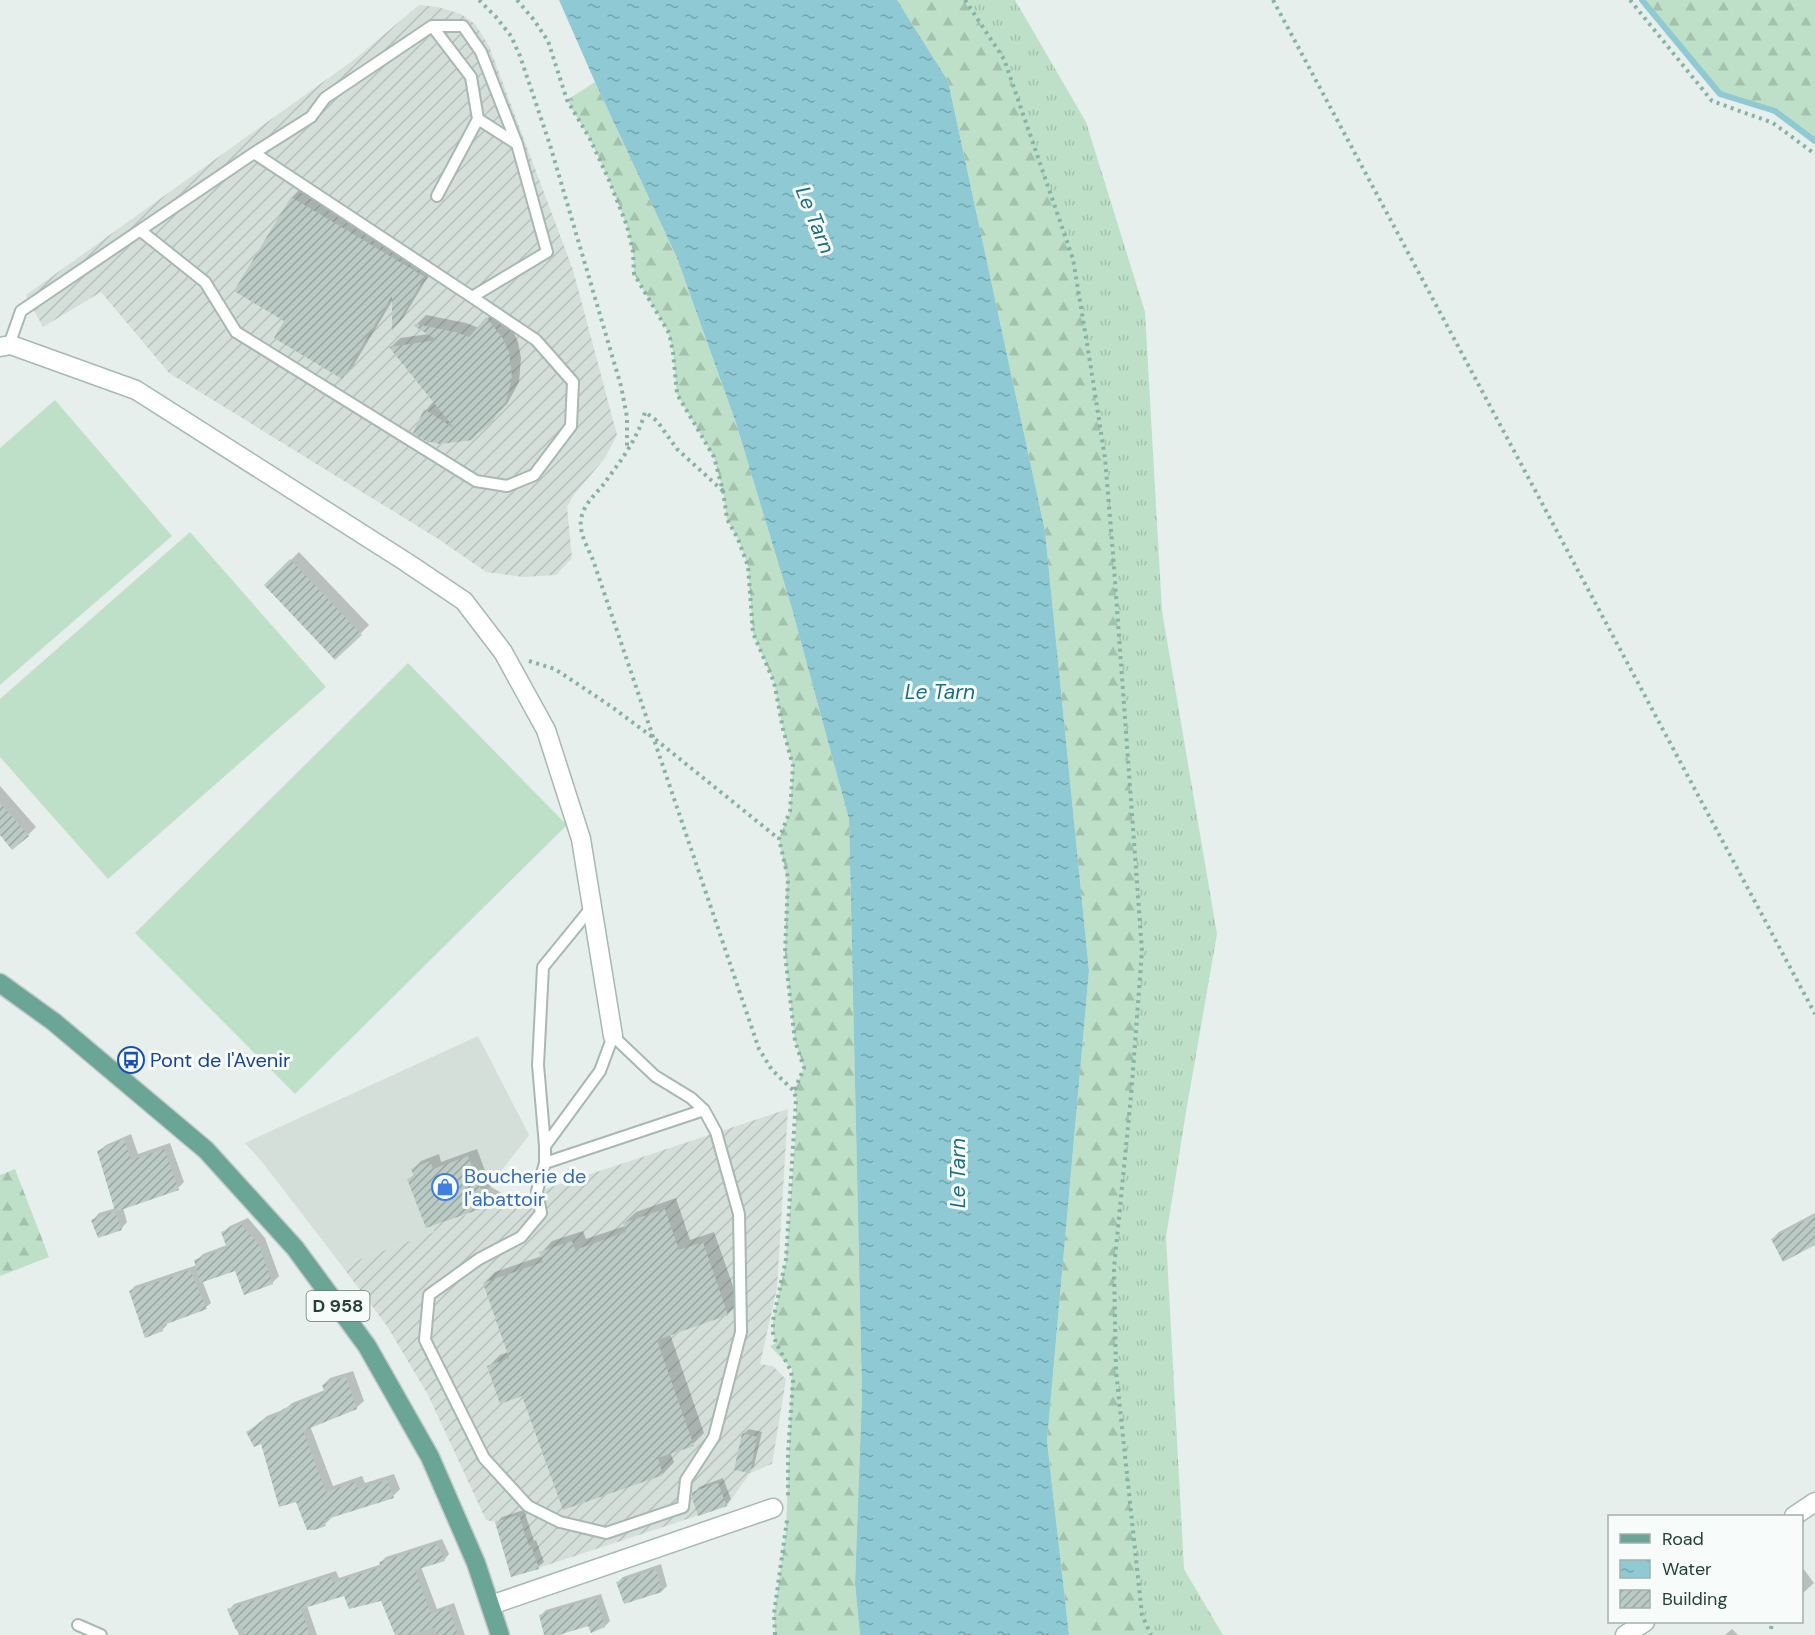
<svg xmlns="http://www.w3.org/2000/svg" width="1815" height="1635" font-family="'DM Sans',sans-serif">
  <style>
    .built { fill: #d4dfda }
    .industrial { fill: url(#industrial-furrows) }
    .grass { fill: url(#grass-tufts) }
    .forest { fill: url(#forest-firs) }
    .garden { fill: #bfe0c8 }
    .water { fill: url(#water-ripples) }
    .shadow { fill: #0003 }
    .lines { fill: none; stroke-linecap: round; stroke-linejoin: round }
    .stream { stroke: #8ec9d4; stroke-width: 6 }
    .building { fill: url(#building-hatch) }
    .lane-casing { stroke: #a8b8b2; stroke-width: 14 }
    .street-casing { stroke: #a8b8b2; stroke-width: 21 }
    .primary-casing { stroke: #c2cac8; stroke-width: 21 }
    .path { stroke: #86b3a5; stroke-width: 4; stroke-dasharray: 3 4.5; stroke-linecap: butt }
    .lane { stroke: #fff; stroke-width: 10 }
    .street { stroke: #fff; stroke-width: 18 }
    .primary { stroke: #6aa596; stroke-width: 18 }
    .labels { text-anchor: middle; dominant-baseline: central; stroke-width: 6; stroke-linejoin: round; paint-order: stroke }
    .shield { fill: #f7fbf9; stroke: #637a73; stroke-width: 1.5 }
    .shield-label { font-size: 18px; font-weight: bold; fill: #24423a }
    .transit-label { font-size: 20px; fill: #164399; stroke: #f7fbf9; text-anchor: start }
    .shop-label { font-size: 20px; fill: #366cbe; stroke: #f7fbf9; text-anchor: start }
    .water-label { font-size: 21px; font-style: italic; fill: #1c6f80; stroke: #f7fbf9 }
  </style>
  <defs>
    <pattern id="industrial-furrows" width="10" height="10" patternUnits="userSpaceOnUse" patternTransform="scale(1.5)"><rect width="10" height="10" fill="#d4dfda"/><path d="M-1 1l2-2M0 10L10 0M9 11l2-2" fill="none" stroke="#b6c1bc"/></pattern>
    <pattern id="grass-tufts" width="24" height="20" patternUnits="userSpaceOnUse" patternTransform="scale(1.5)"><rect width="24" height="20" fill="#bfe0c8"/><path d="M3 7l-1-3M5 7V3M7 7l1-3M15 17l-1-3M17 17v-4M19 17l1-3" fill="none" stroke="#a4c1ad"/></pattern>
    <pattern id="forest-firs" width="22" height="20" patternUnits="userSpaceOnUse" patternTransform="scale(1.5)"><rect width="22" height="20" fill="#bfe0c8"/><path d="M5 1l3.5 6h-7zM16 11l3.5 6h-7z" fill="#a4c1ad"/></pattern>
    <pattern id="water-ripples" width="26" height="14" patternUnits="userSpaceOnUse" patternTransform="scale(1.5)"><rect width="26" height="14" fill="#8ec9d4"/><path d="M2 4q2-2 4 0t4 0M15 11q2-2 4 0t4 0" fill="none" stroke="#74a5ad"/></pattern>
    <pattern id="building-hatch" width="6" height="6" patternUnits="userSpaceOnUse" patternTransform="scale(1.5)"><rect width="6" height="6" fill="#bbcac4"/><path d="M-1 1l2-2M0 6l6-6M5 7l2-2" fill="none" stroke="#98a6a0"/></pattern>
  </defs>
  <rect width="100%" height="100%" fill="#e6efeb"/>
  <path class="built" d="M478 1036 529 1135 483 1195 493 1201 495 1205 432 1226 434 1232 342 1266 263 1163 245 1143Z"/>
  <path class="industrial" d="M419 5 438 7 461 14 475 24 489 46 573 270 617 435 605 458 573 496 567 507 572 558 556 575 524 577 486 572 440 540 169 373 101 292 43 327 26 295 355 59Z
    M788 1109 777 1288 760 1364 773 1366 786 1379 772 1464 750 1473 727 1506 511 1577 496 1522 486 1520 428 1395 387 1326 342 1266 434 1232 432 1226Z"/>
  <path class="grass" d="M965 0H1015L1086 122 1145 312 1162 611 1217 934 1186 1112 1166 1237 1184 1569 1223 1635H1151L1142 1615 1116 1371 1114 1268 1131 1096 1142 951 1113 554 1105 458 1090 362 1004 59Z"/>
  <path class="forest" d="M897 0H965L1004 59 1073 259 1090 362 1105 458 1113 554 1142 951 1131 1096 1114 1268 1116 1371 1142 1615 1151 1635H1069L1047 1441 1089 971 1045 531 948 81Z
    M1642 0H1815V141L1775 111 1720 94Z
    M595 82 677 258 736 423 792 609 849 819 862 1394 855 1584 860 1635H775L774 1614 786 1531 792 1369 770 1346 776 1343 773 1333V1321L786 1259 796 1127V1099L794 1091 804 1068 795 1041 785 954 787 878 779 839 790 811 793 766 783 729 774 682 753 633 748 566 738 539 727 519 723 491 714 457 677 394 673 352 669 333 634 274 633 252 627 226 609 180 590 139 567 100Z
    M15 1169 49 1257 0 1276V1175Z"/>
  <path class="garden" d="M55 400 172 536 0 685V448Z
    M190 532 326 687 108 879 0 757V699Z
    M408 663 567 825 295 1094 135 933Z"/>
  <path class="water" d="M559 0H897L948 81 1045 531 1089 971 1047 1441 1069 1635H860L855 1584 862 1394 849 819 792 609 736 423 677 258 595 82Z"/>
  <path class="shadow" d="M303 186 435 265 403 318 394 328V298L353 366 342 377 286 320 236 290 292 197Z
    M497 308 511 327 518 342 521 358 519 382 507 404 472 439 440 442 415 432 426 410 434 401 391 347 400 338 429 334 416 325 426 315 466 323 479 328Z
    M299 552 369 625 336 658 266 585Z
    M0 786 36 827 28 835 0 833Z
    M131 1134 138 1154 170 1143 184 1182 178 1188 123 1208 127 1222 121 1229 93 1220 99 1213 116 1208 99 1151 106 1145Z
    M477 1149 491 1187 505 1195 497 1202 427 1226 409 1179 415 1174 413 1169 421 1161 439 1154 441 1162Z
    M676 1198 690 1240 714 1232 739 1303 728 1314 670 1334 704 1433 693 1444 670 1452 674 1462 663 1474 564 1508 523 1394 489 1366 500 1355 509 1352 484 1283 495 1272 542 1256 541 1253 552 1241 583 1231 586 1239 625 1226 624 1223 636 1212Z
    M1815 1213V1243L1772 1239 1779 1232Z
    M248 1218 265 1238 279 1276 272 1283 236 1269 202 1280 211 1303 206 1307 167 1322V1325L162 1330 130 1291 135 1286 197 1265 196 1261 203 1254 227 1245 223 1232 230 1226Z
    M353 1371 364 1401 356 1408 310 1426 333 1486 362 1476 365 1483 394 1474 400 1489 393 1496 332 1517 325 1524 297 1500 262 1442 248 1432 267 1416 285 1409 292 1403 325 1390 323 1385 330 1378Z
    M749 1429 762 1432 754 1466 749 1471 743 1434Z
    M723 1478 731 1499 726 1505 694 1493 699 1487Z
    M524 1510 534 1541 536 1540 544 1562 538 1567 497 1522 502 1517Z
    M442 1539 449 1554 444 1560 421 1567 437 1609 454 1603 465 1635H397L382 1599 345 1594 307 1606 317 1635H239L229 1610 234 1604 336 1571 339 1578 382 1564 381 1562 386 1557Z
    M661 1564 667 1586 662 1591 618 1582 623 1577Z
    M1802 1567 1814 1583 1802 1594Z
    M601 1594 610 1621 605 1626 589 1624 554 1635H546L541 1615 546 1610Z
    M1732 1629 1738 1635H1725Z"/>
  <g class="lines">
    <path class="stream" d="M1642 0 1720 94 1775 111 1815 141"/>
  </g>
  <path class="building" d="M291 197 425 277 392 331V296L342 379 274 338 284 321 234 291Z
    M486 317 502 337 509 352 512 378 506 401 492 422 480 432 469 438 473 440 440 444 426 441 413 433 424 409 455 429 389 347 437 340 414 326 415 324 456 332 469 337Z
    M290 559 362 635 335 660 264 585Z
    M0 803 29 836 12 850 0 835Z
    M124 1139 131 1160 164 1149 179 1190 115 1212 122 1230 98 1238 91 1220 115 1211 97 1151Z
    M468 1156 483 1195 498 1203 426 1228 407 1179 414 1176 411 1169 430 1161 433 1169Z
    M665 1209 679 1250 703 1242 728 1315 657 1340 694 1446 658 1458 663 1475 563 1510 522 1396 500 1404 487 1366 509 1358 483 1283 543 1262 539 1252 572 1241 575 1250 626 1232 623 1223Z
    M1815 1215V1245L1783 1262 1771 1239Z
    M241 1224 259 1245 273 1284 244 1295 235 1271 200 1283 194 1260 227 1248 221 1232Z
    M190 1270 207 1309 161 1326 163 1331 145 1338 129 1291 169 1278Z
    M346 1377 357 1409 303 1431 326 1492 355 1482 358 1489 387 1480 394 1498 324 1520 326 1526 314 1530H307L296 1502 279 1507 261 1444 254 1447 246 1432 259 1424 258 1423 279 1415 283 1409 325 1394 322 1385Z
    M742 1433 757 1437 750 1473 734 1470Z
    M718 1483 727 1506 698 1516 692 1498V1492Z
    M519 1515 529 1546 531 1545 539 1569 511 1577 495 1522Z
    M437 1544 445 1561 415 1570 431 1614 448 1607 458 1635H437L434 1628 407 1635H395L381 1601 349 1609 344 1596 301 1609 310 1635H244L243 1628 236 1630 227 1609 330 1576 333 1583 381 1567 379 1562Z
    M656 1569 662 1592 624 1604 616 1582Z
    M596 1598 605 1627 591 1633 588 1626 559 1635H544L539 1615Z"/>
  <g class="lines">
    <defs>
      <path id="lane" d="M432 26 471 77 478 119 437 196
        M478 119 517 144
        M141 231 205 282 236 332 476 481 507 486 534 475 571 426 573 382 536 340 472 297
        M9 345 21 311 254 153 311 117 325 98 432 26H463L481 52 517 144 547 252 472 297 254 153
        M613 1036 655 1076 691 1098 704 1110 716 1132 739 1214 741 1332 714 1437 686 1480 683 1507 606 1533 560 1522 528 1506 484 1458 425 1340 429 1295 479 1259 521 1237 541 1213 537 1191 545 1163V1146L600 1071Z
        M545 1146 538 1065 543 967 592 907
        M545 1163 704 1110
        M78 1625 101 1635"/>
      <path id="street" d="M0 347 11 345 136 390 406 562 464 601 503 652 546 730 581 839 613 1036
        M1794 1516 1815 1502
        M491 1605 773 1508
        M1625 1635 1645 1622"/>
      <path id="primary" d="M0 983 54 1022 206 1150 295 1248 367 1346 430 1457 476 1563 500 1635"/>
    </defs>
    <use href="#lane" class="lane-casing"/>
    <use href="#street" class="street-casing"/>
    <use href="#primary" class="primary-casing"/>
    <path class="path" d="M479 0 496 17 511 36 520 56 550 145 621 386 627 417V449
      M517 0 534 20 548 41 567 100 590 139 609 180 627 226 633 252 634 274 669 333 673 352 677 394 714 457 723 491 727 519 738 539 748 566 753 633 774 682 783 729 793 766 790 811 779 839 788 878 785 954 795 1041 804 1068 794 1091
      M965 0 1004 59 1073 259 1090 362 1105 458 1113 554 1142 951 1131 1096 1114 1268 1116 1371 1142 1615 1151 1635
      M1273 0 1815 1014
      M1630 0 1712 101 1773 123 1815 154
      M723 491 677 449 657 421 645 412C638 439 619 463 603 485 594 496 583 505 581 520 579 533 588 548 593 560L759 1049 772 1070 794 1091 796 1099 786 1259 773 1321V1333L776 1343 790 1369 793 1380 788 1454V1497
      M529 661 555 669 612 707 655 739 779 839
      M1771 1629 1772 1622
      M775 1635 774 1614 787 1520"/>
    <use href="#lane" class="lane"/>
    <use href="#street" class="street"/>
    <use href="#primary" class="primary"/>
  </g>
  <defs>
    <symbol id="bus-ring" viewBox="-11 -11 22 22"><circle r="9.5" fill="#f7fbf9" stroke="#1a4fb4" stroke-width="1.5"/><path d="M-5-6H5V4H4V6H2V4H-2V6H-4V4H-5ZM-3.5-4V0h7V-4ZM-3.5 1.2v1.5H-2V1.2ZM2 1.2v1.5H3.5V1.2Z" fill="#1a4fb4"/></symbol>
    <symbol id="shop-ring" viewBox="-11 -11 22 22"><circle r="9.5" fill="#f7fbf9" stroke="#3f7fe0" stroke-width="1.5"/><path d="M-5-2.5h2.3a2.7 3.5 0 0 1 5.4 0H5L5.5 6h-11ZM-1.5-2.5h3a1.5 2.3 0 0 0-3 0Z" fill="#3f7fe0"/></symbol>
  </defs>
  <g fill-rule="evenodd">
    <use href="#bus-ring" x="116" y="1045" width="30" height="30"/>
    <use href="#shop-ring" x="430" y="1172" width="30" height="30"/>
  </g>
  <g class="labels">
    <rect class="shield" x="306.5" y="1291" width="63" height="30" rx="4.5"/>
    <g class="shield-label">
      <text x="338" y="1306">D 958</text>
    </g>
    <g class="transit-label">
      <text x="150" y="1060">Pont de l'Avenir</text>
    </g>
    <g class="shop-label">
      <text x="464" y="1176">Boucherie de<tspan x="464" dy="23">l'abattoir</tspan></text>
    </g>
    <g class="water-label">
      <text transform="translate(815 220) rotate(68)">Le Tarn</text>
      <text x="940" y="692">Le Tarn</text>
      <text transform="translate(958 1173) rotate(-90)">Le Tarn</text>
    </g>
  </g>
  <rect x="1608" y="1515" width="195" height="108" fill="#f7fbf9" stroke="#a3b1ad" stroke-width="1.5"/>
  <rect x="1620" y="1534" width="30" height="9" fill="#6aa596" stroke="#a3b1ad" stroke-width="1.5"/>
  <text x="1662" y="1545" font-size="18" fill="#24423a">Road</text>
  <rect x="1620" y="1560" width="30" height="18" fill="url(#water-ripples)" stroke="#a3b1ad" stroke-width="1.5"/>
  <text x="1662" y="1575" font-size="18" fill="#24423a">Water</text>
  <rect x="1620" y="1590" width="30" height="18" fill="url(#building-hatch)" stroke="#a3b1ad" stroke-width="1.5"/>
  <text x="1662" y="1605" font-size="18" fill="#24423a">Building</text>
</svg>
